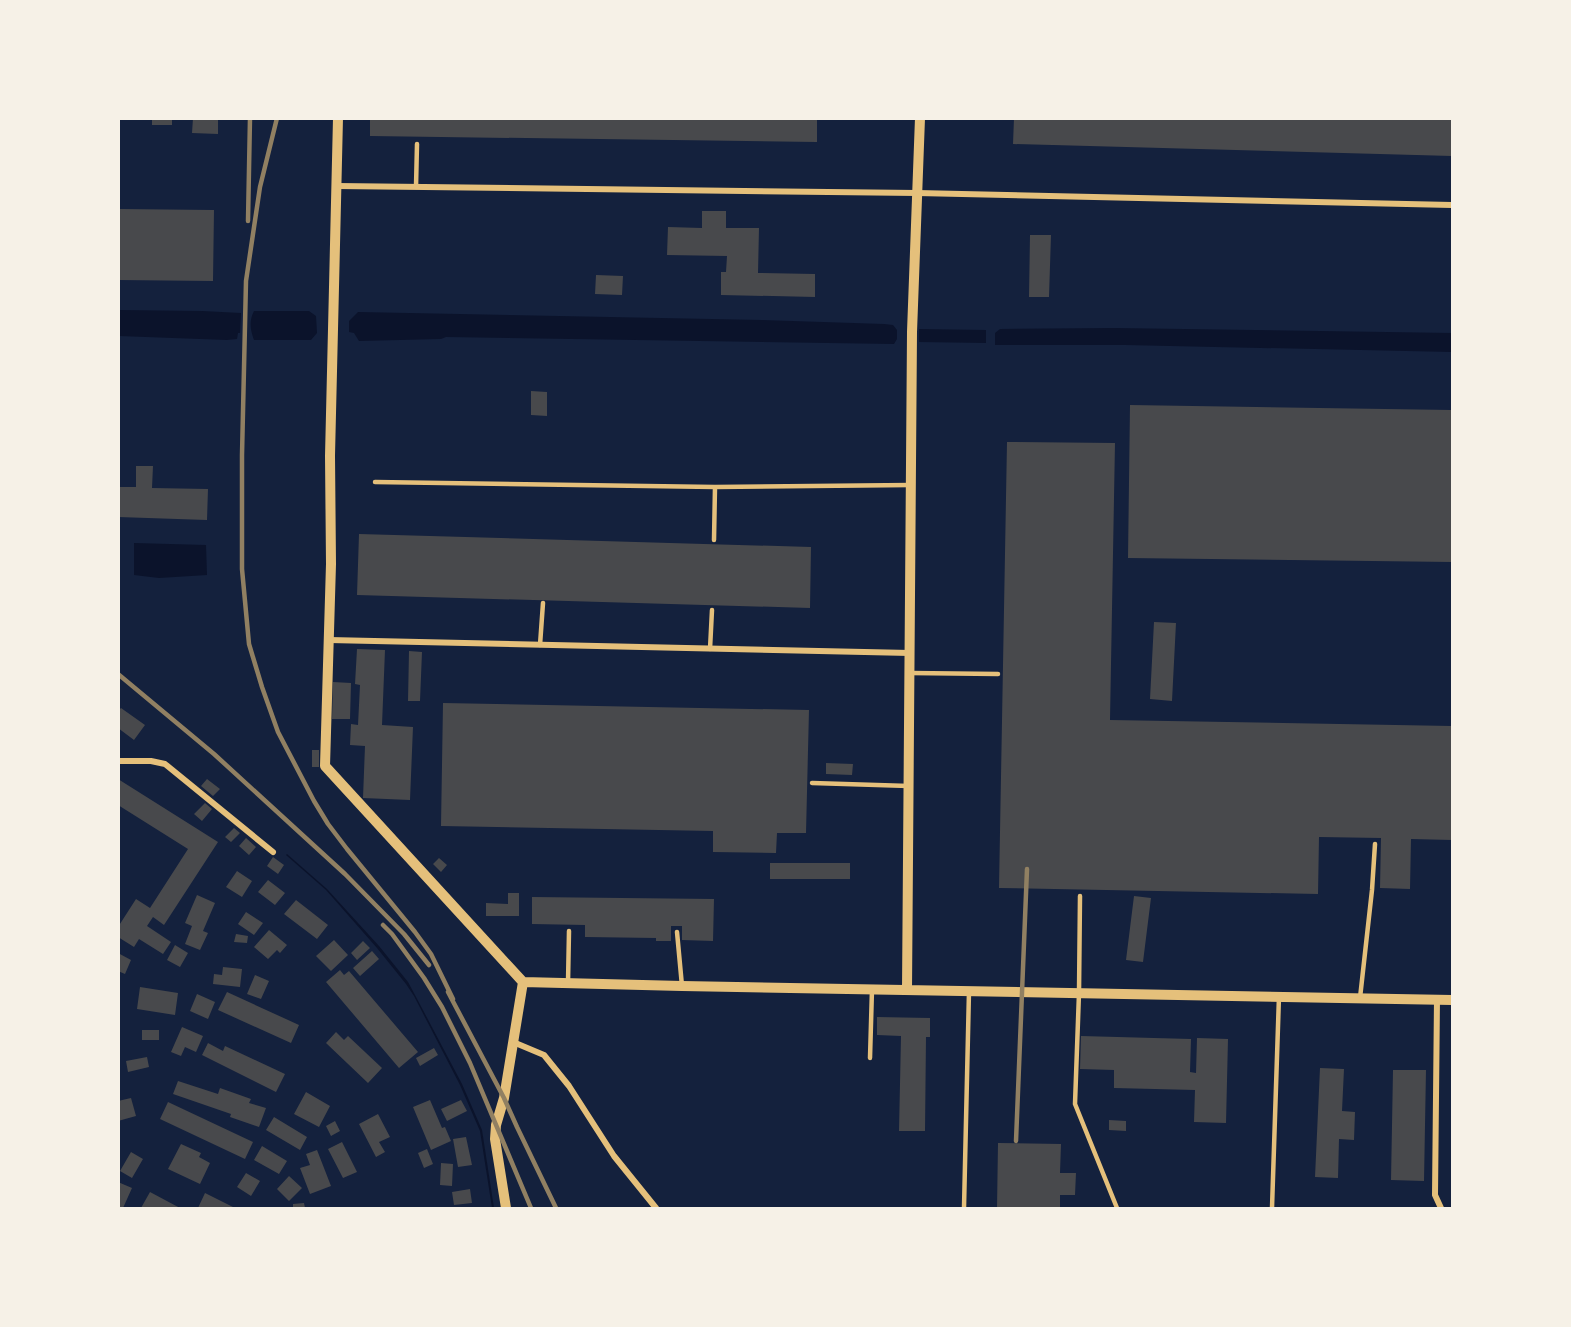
<svg xmlns="http://www.w3.org/2000/svg" width="1571" height="1327" font-family="Poppins,sans-serif">
  <style>
    .water { fill: #0b132b }
    .building { fill: #48494c }
    .lines { fill: none; stroke-linecap: round; stroke-linejoin: round }
    .service { stroke: #e5c07b; stroke-width: 4.5 }
    .minor { stroke: #e5c07b; stroke-width: 6 }
    .tertiary { stroke: #e5c07b; stroke-width: 10 }
    .rail { stroke: #918062; stroke-width: 4.5 }
  </style>
  <rect width="100%" height="100%" fill="#14213d"/>
  <path class="water" d="M119 310 202 311 241 313 240 333H238L237 339 227 340 119 336Z
    M254 311H309L316 316 317 333 311 340H254C250 329 249 321 254 311Z
    M358 312 762 320 884 324 893 325 897 330V339L894 344 446 337 441 339 359 341 354 333 349 332V321Z
    M1114 328 1452 333V352L1125 345H995V333L1000 329Z
    M919 329 986 330V343L919 342Z
    M134 543 206 545 207 575 159 578 134 575Z
    M287 854 327 889 379 946 408 982 415 995 462 1084 482 1130 494 1208H492L480 1131 460 1085 414 996 406 984 377 948 326 890 286 855Z"/>
  <path class="building" d="M152 118H172V125H152Z
    M193 118H218V134L192 133Z
    M370 118H817V142L370 136Z
    M1014 118H1452V156L1013 144Z
    M118 209 214 210 213 281 118 280Z
    M702 211H726V228H759L758 273 815 274V297L721 295V272H726L727 256 667 255 668 227 702 228Z
    M1030 235H1051L1049 297H1029Z
    M596 275 623 276 622 295 595 294Z
    M531 391 547 392V416L531 415Z
    M1130 405 1452 410V562L1128 558Z
    M1007 442 1115 443 1110 720 1452 726V840L1411 839 1410 889 1380 888 1381 838 1319 837 1318 894 999 888Z
    M136 466H153L152 488 208 489 207 520 118 517V487H136Z
    M359 534 811 547 810 608 357 595Z
    M1154 622 1176 623 1172 701 1150 699Z
    M357 649 385 650 382 725 413 727 410 800 363 798 365 746 350 745 351 724 358 725 360 685 355 684Z
    M409 651 422 652 420 701H408Z
    M333 682 351 683 350 719H332Z
    M443 703 809 710 806 833H777L776 853 713 852V831L441 826Z
    M121 708 145 725 134 740 118 728V711Z
    M312 750H319V767H312Z
    M826 763 853 764 852 775 826 774Z
    M118 779 218 842 164 925 153 917 147 926 171 942 163 954 139 939 134 947 118 937V927L136 899 150 908 188 849 118 805Z
    M207 779 220 789 213 796 201 786Z
    M205 803 212 809 202 821 194 814Z
    M234 828 240 833 231 842 225 837Z
    M246 838 256 847 249 855 239 846Z
    M273 857 284 865 278 874 267 866Z
    M439 858 447 865 441 872 433 864Z
    M770 863H850V879H770Z
    M237 871 252 881 242 897 226 887Z
    M268 880 285 893 275 905 258 892Z
    M508 893H519V916H486V903L508 904Z
    M197 895 215 903 203 931 208 933 200 950 185 944 192 926 185 923Z
    M1134 896 1151 898 1143 962 1126 960Z
    M532 897 714 899 713 941 682 940V926H671V941H656V938L585 937V925L532 924Z
    M296 900 328 925 317 939 284 914Z
    M246 912 263 923 254 935 238 924Z
    M269 930 287 945 280 953 277 950 268 959 254 947Z
    M236 934 248 936 247 943 234 942Z
    M334 940 348 955 331 971 316 956Z
    M363 941 370 948 357 960 351 953Z
    M175 945 188 953 180 967 167 960Z
    M372 951 379 959 360 976 353 968Z
    M118 953 131 960 125 974 118 971Z
    M223 967 242 969 240 987 213 984 214 974 222 975Z
    M340 970 344 975 349 971 418 1052 399 1068 326 982Z
    M255 975 269 981 261 999 247 994Z
    M140 987 178 993 175 1015 137 1009Z
    M227 992 299 1025 291 1043 218 1010Z
    M197 994 215 1002 208 1019 190 1011Z
    M877 1017 930 1018V1037H926L925 1131H899L901 1036 877 1035Z
    M182 1027 203 1036 196 1052 185 1047 181 1056 171 1052Z
    M142 1030H159V1040H142Z
    M336 1032 344 1040 348 1036 382 1068 368 1083 326 1043Z
    M1081 1036 1191 1039 1190 1072 1196 1073 1197 1038 1228 1039 1226 1123 1194 1122 1195 1090 1114 1088V1070L1080 1069Z
    M208 1043 223 1051 225 1046 285 1074 276 1092 202 1055Z
    M434 1048 438 1055 420 1066 416 1058Z
    M147 1057 149 1067 128 1072 126 1061Z
    M1320 1068 1344 1069 1342 1111 1355 1112 1354 1140 1339 1139 1338 1178 1315 1177Z
    M1393 1070H1426L1424 1181 1391 1180Z
    M178 1081 218 1094 220 1088 251 1099 249 1103 266 1108 259 1127 230 1117 231 1114 173 1094Z
    M306 1092 330 1106 319 1127 294 1114Z
    M131 1098 136 1116 118 1121V1101Z
    M430 1100 442 1128 445 1127 451 1141 431 1150 413 1107Z
    M461 1100 467 1111 447 1121 441 1109Z
    M168 1102 253 1142 245 1159 160 1119Z
    M378 1114 390 1137 379 1142 385 1152 376 1157 359 1124Z
    M274 1117 307 1137 300 1150 266 1130Z
    M1109 1120 1126 1121V1131L1109 1130Z
    M335 1121 340 1131 331 1136 326 1126Z
    M466 1137 472 1165 458 1167 453 1139Z
    M342 1142 357 1172 343 1178 328 1149Z
    M998 1143 1061 1144 1060 1173H1076L1075 1195H1060V1208H997Z
    M181 1144 201 1153 199 1157 210 1163 200 1184 168 1169Z
    M262 1146 287 1161 279 1174 254 1160Z
    M427 1149 433 1164 424 1168 418 1153Z
    M317 1150 331 1186 310 1194 300 1168 310 1165 306 1154Z
    M131 1152 143 1159 132 1178 120 1171Z
    M441 1163 453 1164 452 1186 440 1185Z
    M246 1173 260 1181 251 1196 237 1187Z
    M289 1176 302 1188 289 1201 277 1189Z
    M118 1182 132 1188 123 1208H118Z
    M470 1189 472 1203 454 1205 452 1192Z
    M150 1192 180 1208H141Z
    M205 1193 233 1207 232 1208H198Z
    M304 1203 305 1208H293V1204Z"/>
  <g class="lines">
    <path class="service" d="M416 187 417 144
      M375 482 715 487 911 485
      M714 540 715 487
      M540 645 543 603
      M710 649 712 610
      M910 673 998 674
      M812 783 909 786
      M1080 896 1079 993 1075 1104 1117 1208
      M677 932 682 986
      M568 983 569 931
      M1360 998 1372 890 1375 844
      M870 1058 872 989
      M964 1208 969 991
      M1272 1208 1279 996"/>
    <path class="minor" d="M337 186 917 193 1452 205
      M329 640 910 653
      M118 761H151L165 764 273 852
      M1437 999 1435 1195 1441 1208
      M513 1042 544 1055 569 1086 614 1156 656 1208"/>
    <path class="tertiary" d="M338 118 330 456 331 564 325 766 523 982 682 986 1452 1000
      M907 990 912 332 920 118
      M506 1208 495 1139 496 1125 504 1098 523 982"/>
    <path class="rail" d="M277 118 260 187 246 281 242 455V569L249 644 262 687 278 732 314 801 328 824 347 849 415 932 431 954 453 999
      M248 221 250 118
      M118 674 214 754 345 874 404 934 429 965
      M383 925 392 934 424 978 442 1007 470 1063 531 1208
      M448 992 504 1098 517 1127 556 1208
      M1016 1141 1027 869"/>
  </g>
  <rect width="1571" height="1327" fill="none" stroke="#f6f1e7" stroke-width="240"/>
</svg>
